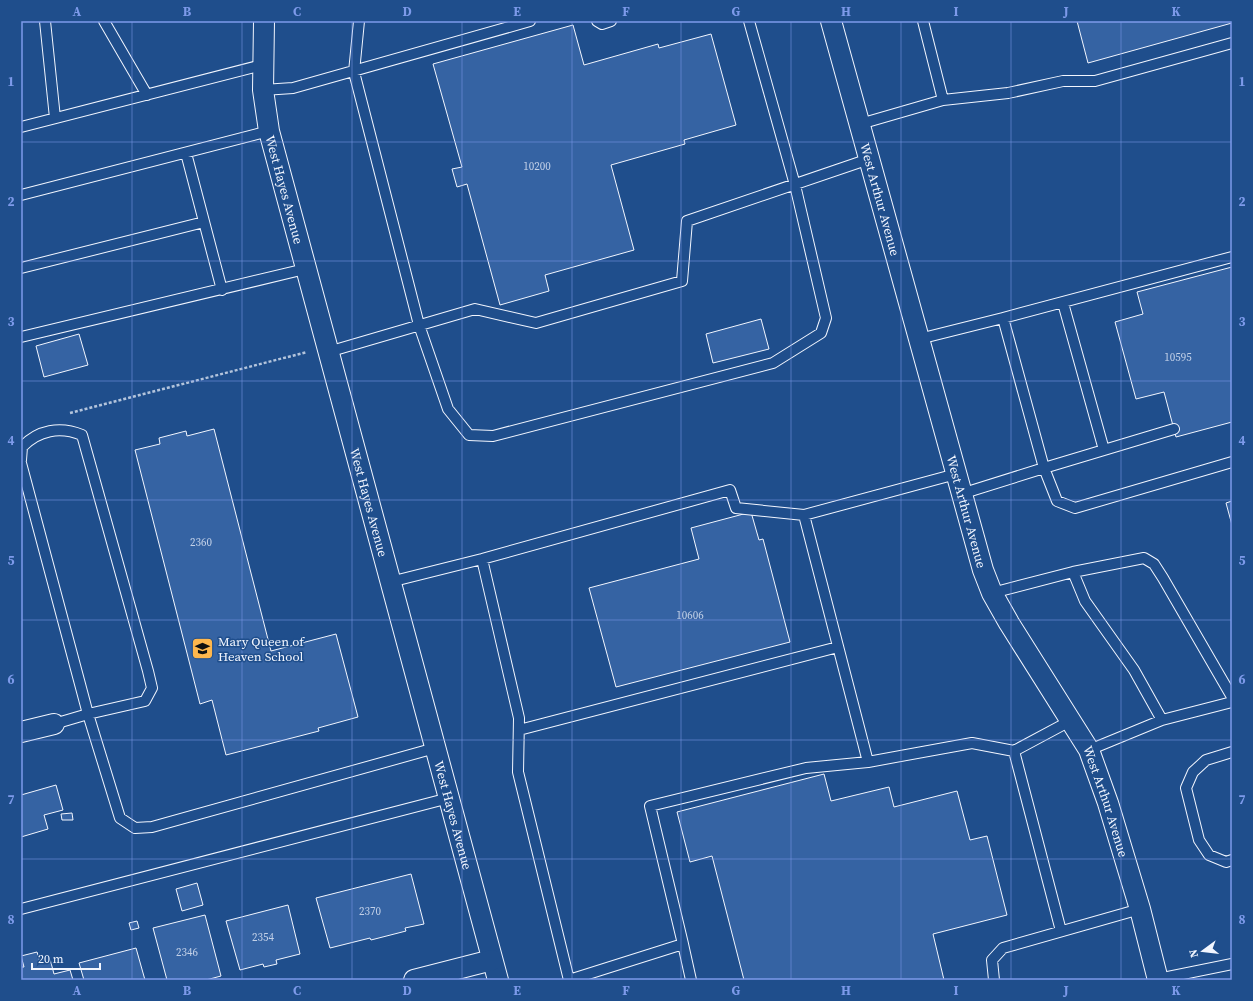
<svg xmlns="http://www.w3.org/2000/svg" width="1253" height="1001" font-family="'Source Serif 4',serif">
  <style>
    .building { fill: #3563a3; stroke: #f2f6ff }
    .lines { fill: none; stroke-linecap: round; stroke-linejoin: round }
    .service-casing { stroke: #f2f6ff; stroke-width: 12 }
    .minor-casing { stroke: #f2f6ff; stroke-width: 22 }
    .path { stroke: #b3c4dc; stroke-width: 2.5; stroke-dasharray: 3 2; stroke-linecap: butt }
    .service { stroke: #1f4e8c; stroke-width: 10 }
    .minor { stroke: #1f4e8c; stroke-width: 20 }
    .grid { fill: none; stroke: #7d9aea; stroke-width: 1; stroke-opacity: 0.55 }
    .labels { text-anchor: middle; dominant-baseline: central; stroke-width: 3; stroke-linejoin: round; paint-order: stroke }
    .number-label { font-size: 11px; fill: #c3d1e8 }
    .street-label { font-size: 13px; fill: #f2f6ff; stroke: #1f4e8c }
    .poi-label { font-size: 13px; fill: #f2f6ff; stroke: #1f4e8c; text-anchor: start }
    .neatline { fill: none; stroke: #7d9aea; stroke-width: 1.5 }
    .grid-label { font-size: 13px; text-anchor: middle; font-weight: bold; fill: #7d9aea }
  </style>
  <rect width="100%" height="100%" fill="#1f4e8c"/>
  <path class="building" d="M1077 21H1232V23L1088 63Z
    M573 25 584 65 658 44 659 48 711 34 736 125 684 140 685 144 611 165 634 250 545 275 549 291 500 305 467 184 457 187 452 169 462 167 433 64Z
    M1232 267V422L1176 437 1164 392 1136 399 1115 322 1143 314 1137 292Z
    M761 319 769 349 713 363 706 334Z
    M79 334 88 365 44 377 36 346Z
    M214 429 271 651 336 634 358 717 318 728 319 731 226 755 212 700 200 704 135 450 160 444 159 438 186 431 187 436Z
    M1232 501V525L1226 503Z
    M751 512 759 540 763 539 790 642 616 687 589 588 699 559 691 528Z
    M824 774 831 801 889 787 894 807 957 791 970 840 987 836 1007 915 933 934 944 980H744L712 856 690 862 677 812Z
    M56 785 63 810 44 815 48 829 21 837V795Z
    M72 813 73 820H62L61 814Z
    M411 874 424 924 405 928 406 931 371 940 370 938 330 948 316 898Z
    M197 883 203 905 182 911 176 889Z
    M288 905 300 954 276 960 277 964 264 967 263 964 240 970 226 921Z
    M205 915 221 976 206 980H167L153 928Z
    M137 921 139 928 131 930 129 923Z
    M136 948 145 980H84L79 963Z
    M37 952 40 962 50 959 54 974 70 970 73 980H21V967H24L21 956Z"/>
  <g class="lines">
    <defs>
      <path id="service" d="M45 21 55 118
        M104 21 147 95
        M359 21 354 72 419 325 448 409 469 435 493 436 773 363 821 333 826 318 795 185 749 21
        M597 21 602 24 611 21
        M263 90 293 88 530 21
        M943 100 1008 93 1063 81H1095L1232 43
        M860 124 943 100 923 21
        M21 127 262 65
        M186 153 222 290
        M21 195 269 131
        M21 268 204 222
        M1063 303 1104 450
        M1003 318 1232 257
        M21 337 305 269
        M919 339 1003 318 1044 468 961 494
        M328 352 475 309 536 323 682 281 687 221 869 159
        M1174 429 1044 468 1057 501 1075 508 1232 462
        M21 460 22 447C38 430 60 426 82 435L148 671 152 688 145 701 88 714 21 463
        M804 515 868 762
        M482 559 519 718 518 772 569 980
        M1073 572 1085 601 1134 670 1162 720
        M390 582 482 559 730 490 736 508 804 515 956 474
        M992 593 1073 572 1144 558 1154 564 1163 578 1232 697
        M54 724 88 714 120 818 135 828 152 827 435 748
        M519 730 838 647
        M1089 750 1162 720 1232 702
        M1014 751 1061 931
        M1232 752 1206 760 1193 772 1186 788 1199 840 1209 855 1226 862 1232 860
        M21 909 449 798
        M683 944 691 980
        M1158 979 1232 964
        M569 980 683 944 650 806 806 768 868 762 972 743 1014 751 1070 721
        M994 980 992 960 1003 948 1140 909"/>
      <g id="minor">
        <path id="s1" d="M264 21 263 90 269 131 498 980"/>
        <path id="s2" d="M831 21 983 570 992 593 1009 623 1089 750 1108 803 1140 909 1158 980"/>
        <path d="M21 732 54 724"/>
        <path d="M414 980 492 960"/>
      </g>
    </defs>
    <use href="#service" class="service-casing"/>
    <use href="#minor" class="minor-casing"/>
    <path class="path" d="M70 413 307 352"/>
    <use href="#service" class="service"/>
    <use href="#minor" class="minor"/>
  </g>
  <path class="grid" d="M132 21V980M242 21V980M352 21V980M462 21V980M572 21V980M681 21V980M791 21V980M901 21V980M1011 21V980M1121 21V980M21 142H1232M21 261H1232M21 381H1232M21 500H1232M21 620H1232M21 740H1232M21 859H1232"/>
  <defs>
    <symbol id="school-square" viewBox="-11 -11 22 22"><rect x="-9" y="-9" width="18" height="18" rx="4" fill="#ffb74d" stroke="#1f4e8c"/><path d="M0-5L7-2L0 1L-7-2ZM-4 1L0 2.5L4 1V4Q0 6-4 4Z" fill="#111"/></symbol>
  </defs>
  <g fill-rule="evenodd">
    <use href="#school-square" x="190" y="636" width="25" height="25"/>
  </g>
  <g class="labels">
    <g class="number-label">
      <text x="537" y="166">10200</text>
      <text x="1178" y="357">10595</text>
      <text x="201" y="542">2360</text>
      <text x="690" y="615">10606</text>
      <text x="370" y="911">2370</text>
      <text x="263" y="937">2354</text>
      <text x="187" y="952">2346</text>
    </g>
    <g class="street-label">
      <text stroke="none"><textPath href="#s1" startOffset="171">West Hayes Avenue</textPath></text>
      <text stroke="none"><textPath href="#s2" startOffset="185">West Arthur Avenue</textPath></text>
      <text stroke="none"><textPath href="#s1" startOffset="495">West Hayes Avenue</textPath></text>
      <text stroke="none"><textPath href="#s2" startOffset="509">West Arthur Avenue</textPath></text>
      <text stroke="none"><textPath href="#s2" startOffset="833">West Arthur Avenue</textPath></text>
      <text stroke="none"><textPath href="#s1" startOffset="819">West Hayes Avenue</textPath></text>
    </g>
    <g class="poi-label">
      <text x="218" y="641">Mary Queen of<tspan x="218" dy="15">Heaven School</tspan></text>
    </g>
  </g>
  <rect width="1253" height="1001" fill="none" stroke="#1f4e8c" stroke-width="44"/>
  <g transform="translate(1203 951) rotate(255)" stroke="#1f4e8c" stroke-width="3" paint-order="stroke">
  <path d="M0-3L7 15L0 10L-7 15Z" fill="#f2f6ff"/>
  <text y="-6" font-size="11" font-weight="bold" text-anchor="middle" fill="#f2f6ff">N</text>
  </g>
  <path d="M32 963v6h68v-6" fill="none" stroke="#f2f6ff" stroke-width="2"/>
  <text x="38" y="963" font-size="12" fill="#f2f6ff" stroke="#1f4e8c" stroke-width="3" paint-order="stroke">20 m</text>
  <rect x="22" y="22" width="1209" height="957" class="neatline"/>
  <g class="grid-label">
    <text x="77" y="16">A</text>
    <text x="187" y="16">B</text>
    <text x="297" y="16">C</text>
    <text x="407" y="16">D</text>
    <text x="517" y="16">E</text>
    <text x="626" y="16">F</text>
    <text x="736" y="16">G</text>
    <text x="846" y="16">H</text>
    <text x="956" y="16">I</text>
    <text x="1066" y="16">J</text>
    <text x="1176" y="16">K</text>
    <text x="11" y="86">1</text>
    <text x="1242" y="86">1</text>
    <text x="11" y="206">2</text>
    <text x="1242" y="206">2</text>
    <text x="11" y="326">3</text>
    <text x="1242" y="326">3</text>
    <text x="11" y="445">4</text>
    <text x="1242" y="445">4</text>
    <text x="11" y="565">5</text>
    <text x="1242" y="565">5</text>
    <text x="11" y="684">6</text>
    <text x="1242" y="684">6</text>
    <text x="11" y="804">7</text>
    <text x="1242" y="804">7</text>
    <text x="11" y="924">8</text>
    <text x="1242" y="924">8</text>
    <text x="77" y="995">A</text>
    <text x="187" y="995">B</text>
    <text x="297" y="995">C</text>
    <text x="407" y="995">D</text>
    <text x="517" y="995">E</text>
    <text x="626" y="995">F</text>
    <text x="736" y="995">G</text>
    <text x="846" y="995">H</text>
    <text x="956" y="995">I</text>
    <text x="1066" y="995">J</text>
    <text x="1176" y="995">K</text>
  </g>
</svg>
